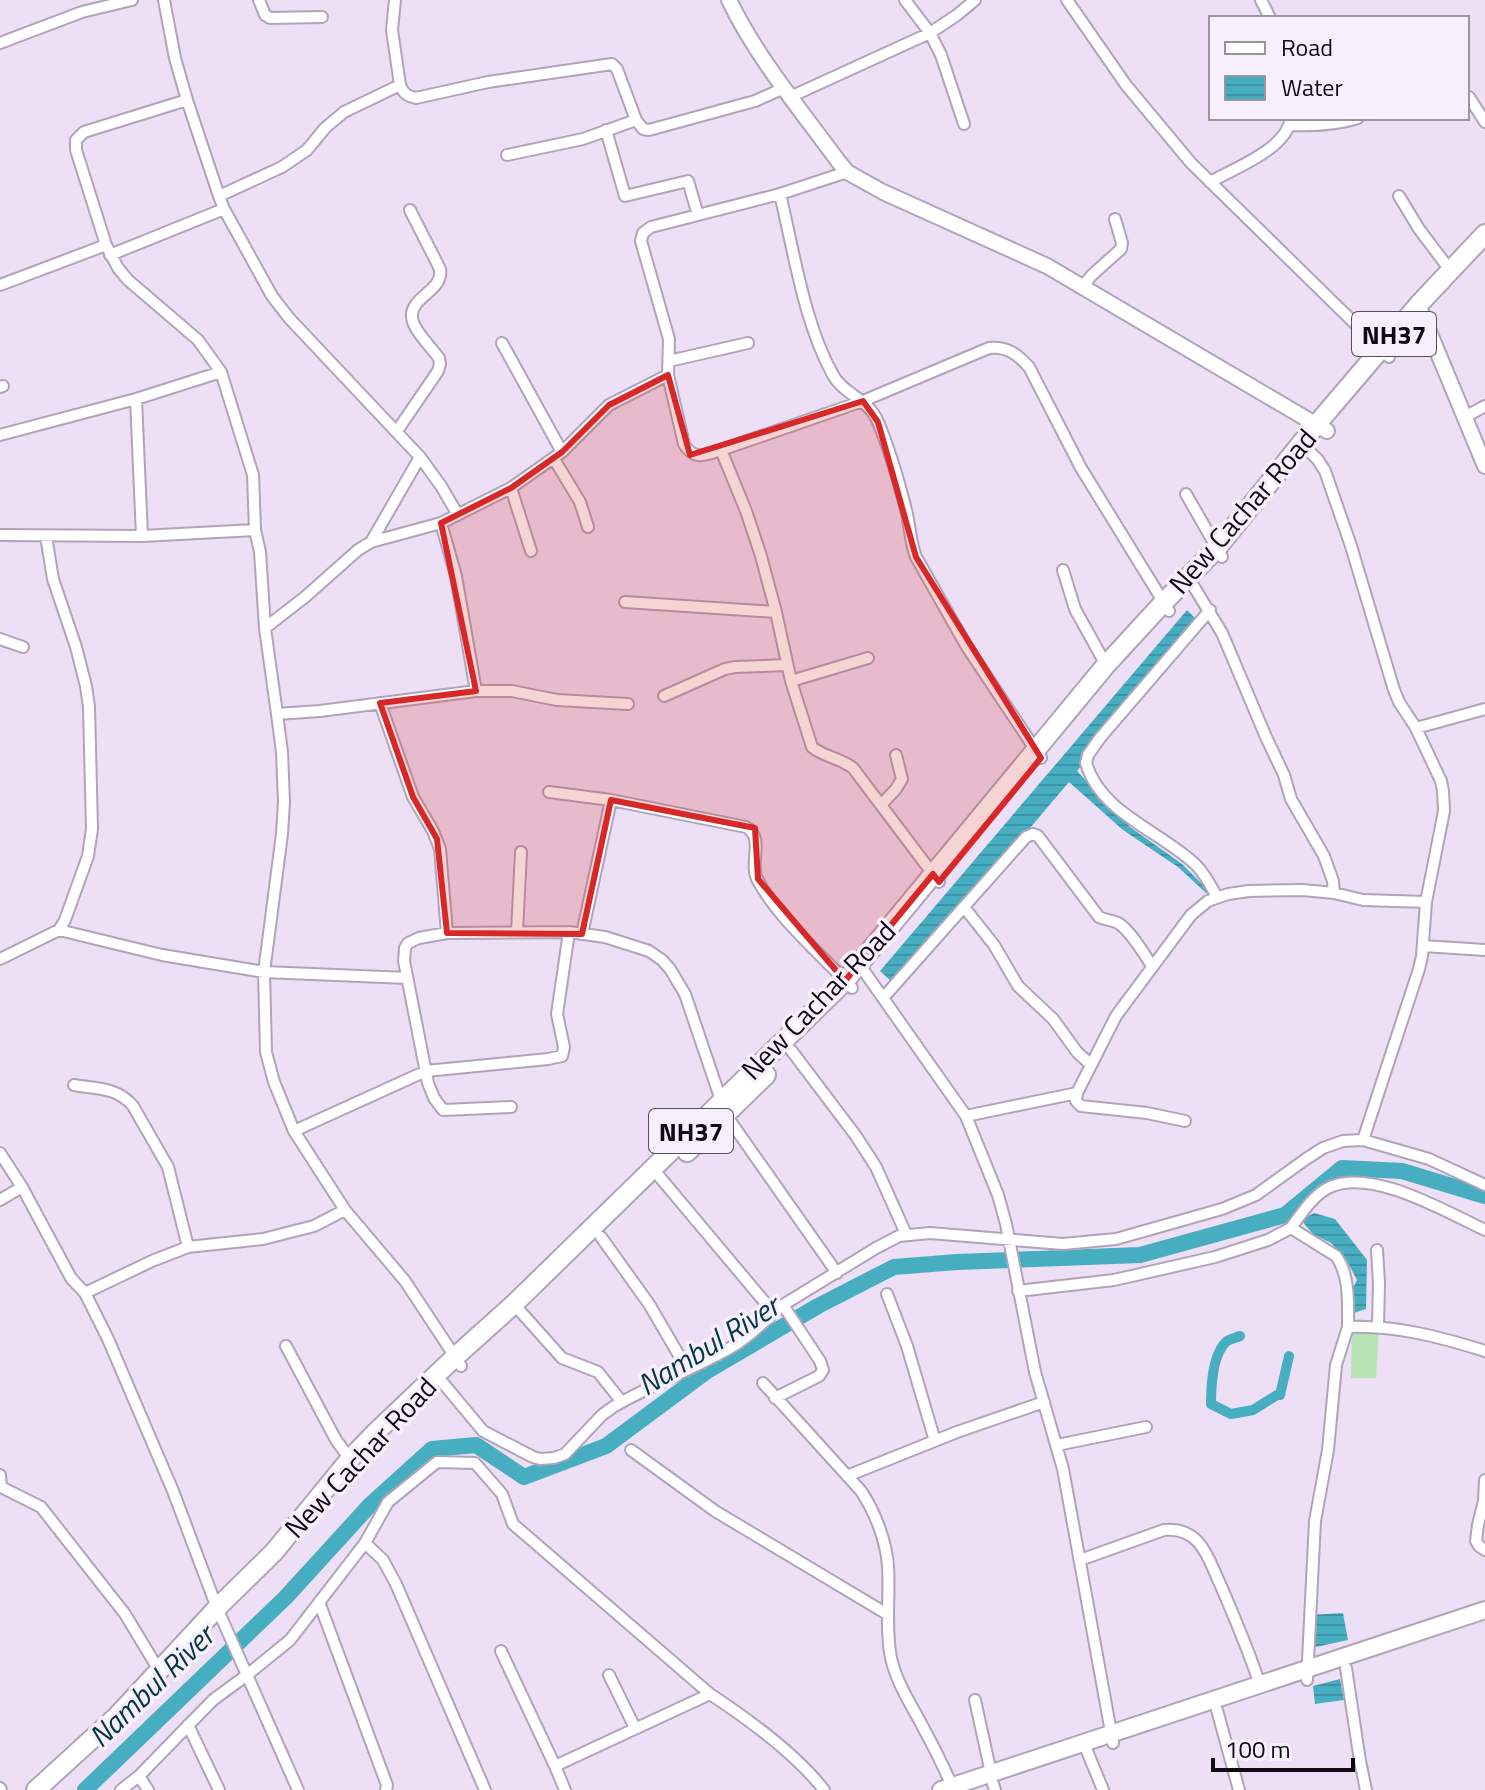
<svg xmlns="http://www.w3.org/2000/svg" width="1485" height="1790" font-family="'Titillium Web',sans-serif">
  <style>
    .pitch { fill: #b7e3b6 }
    .water { fill: url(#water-rules) }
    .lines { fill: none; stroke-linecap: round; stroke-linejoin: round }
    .canal { stroke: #46aec0; stroke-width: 10 }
    .river { stroke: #46aec0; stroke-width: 16 }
    .street-casing { stroke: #b0a4b9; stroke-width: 14 }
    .secondary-casing { stroke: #b0a4b9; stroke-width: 18 }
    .primary-casing { stroke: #b0a4b9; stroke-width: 20 }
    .highway-casing { stroke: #b0a4b9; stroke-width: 22 }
    .street { stroke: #fff; stroke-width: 10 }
    .secondary { stroke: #fff; stroke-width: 14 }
    .primary { stroke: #fff; stroke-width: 16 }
    .highway { stroke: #fff; stroke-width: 18 }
    .marked { fill: #d62828; fill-opacity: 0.2; stroke: #d62828; stroke-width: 6; stroke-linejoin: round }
    .labels { text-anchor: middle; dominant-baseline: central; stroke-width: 7; stroke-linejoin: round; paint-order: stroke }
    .shield { fill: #f7effc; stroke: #554f58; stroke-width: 2 }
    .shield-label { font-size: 26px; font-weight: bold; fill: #0f0b12 }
    .street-label { font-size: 28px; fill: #0f0b12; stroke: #f7effc }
    .water-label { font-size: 30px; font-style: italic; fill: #05373f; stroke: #f7effc }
  </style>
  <defs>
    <pattern id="water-rules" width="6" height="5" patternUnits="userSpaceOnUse" patternTransform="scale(2)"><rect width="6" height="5" fill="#46aec0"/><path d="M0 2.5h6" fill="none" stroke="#3c94a4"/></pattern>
  </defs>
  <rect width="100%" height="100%" fill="#ecdff6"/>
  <path class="pitch" d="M1352 1329 1379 1330 1376 1378H1351Z"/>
  <path class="water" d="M1187 610 1198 621 1077 771 1130 827 1182 864 1209 891 1206 893 1178 867 1123 830 1069 782 964 906 893 983 880 971Z
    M1314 1213 1335 1219 1367 1260 1366 1309 1351 1314 1350 1294 1357 1280 1346 1259 1331 1243 1313 1234 1301 1220Z
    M1343 1613 1348 1640 1311 1648 1309 1615Z
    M1340 1679 1344 1700 1315 1704 1313 1686Z"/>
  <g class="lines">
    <path class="canal" d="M1240 1336C1235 1338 1231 1339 1227 1341 1212 1354 1211 1387 1211 1404L1231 1414 1253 1410 1277 1395H1280L1289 1356"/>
    <path class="river" d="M85 1790 286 1597 370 1505 432 1449 476 1445 524 1477 606 1446 707 1371 818 1306 894 1267 957 1262 1140 1255 1285 1215 1342 1168 1402 1171 1485 1196"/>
    <defs>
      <path id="street" d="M164 0 175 58 187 100 219 196 224 209 272 296 289 318 420 457 441 486 458 515
        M259 0 265 15 270 18 322 17
        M905 0 930 33 941 55 964 124
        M1067 0 1126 85 1191 163 1389 357
        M1261 0 1270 18
        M0 43 82 12 132 0
        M400 85C404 94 407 96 416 98L488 82 612 64 617 69 636 120 643 129 649 130 755 101 784 88
        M790 97 930 33 957 15 975 0
        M1469 97 1485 122
        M187 100 84 132 76 140V150L106 245 118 268 128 280 198 340 221 372 253 475 255 530 260 552 265 628 277 714 282 752 284 802 282 834 264 972 266 1052 274 1082 294 1131 345 1210 405 1281 461 1366
        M1290 125C1313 126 1336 125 1358 118
        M606 130 625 196 688 181 698 215
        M507 155 583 139 636 120
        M1210 182C1235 168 1287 149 1291 118
        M780 194C794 252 804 323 833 375 844 395 868 398 878 422 889 448 899 482 906 510 910 525 910 542 916 557L967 647 1041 758
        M219 196 282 167 307 150 325 128 344 112 400 85 392 30 395 0
        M1399 196 1419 229 1450 270
        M110 255 224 209
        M0 285 106 245
        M1082 287 1092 275 1121 249 1122 243 1115 219
        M502 343 562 452
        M669 361 748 343
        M668 375 684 444C694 461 705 455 721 450
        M0 387 3 386
        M136 399 142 536
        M1465 417 1485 406
        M397 431 438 371 440 364 439 358C431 347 417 334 413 322 405 297 444 293 440 269L410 210
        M0 435 136 399 221 372
        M1301 443 1318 460 1325 471 1351 546 1394 690 1399 702 1416 728 1441 781 1443 791 1444 811 1426 902 1422 956 1419 969 1363 1140
        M554 459 580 502 588 527
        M511 488 531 551
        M1186 494 1222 557
        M441 523 456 576 476 691
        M0 535 142 536 255 530
        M371 542 420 457
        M1063 570 1075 609 1106 665
        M1188 577 1222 633 1266 737 1284 775 1291 799 1324 856 1333 881 1334 893
        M625 602 776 612
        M1210 610 1100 738 1088 755 1086 763C1101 814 1161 831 1196 865 1205 874 1211 886 1217 897
        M265 628 305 597 358 550 371 542 441 523 511 488 562 452 609 405 668 375 669 339 641 241 643 233 651 227 780 194 847 172
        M0 639 23 647
        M791 681 868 658
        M664 696 725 669 735 667 787 665
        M380 703 413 797 433 831 440 849 447 933
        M277 714 320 711 476 691H512L557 700 628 704
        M1416 728 1485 709
        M549 792 611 800 582 934
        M611 800 746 827C765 838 749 862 757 879 779 920 821 954 852 988
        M881 805 896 789 902 779 896 755
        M939 882 853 768C840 758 824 757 812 747L791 681 776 612 761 556 746 511 721 450 863 401 989 348C1007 346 1017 354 1029 367L1081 468 1169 611
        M964 907 994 945 1018 986 1053 1019 1077 1052 1090 1064
        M59 930 162 955 264 972 407 978
        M517 932 521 852
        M1423 946 1485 950
        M0 959 59 930 65 920 88 856 92 829 89 707 86 686 76 647 53 579 46 536
        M859 964 966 1116 998 1195 1006 1224 1035 1372 1063 1469 1113 1743
        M883 998 1026 837 1033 834 1038 836 1099 917C1105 920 1112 920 1118 923 1131 931 1144 954 1152 966
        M791 1050 856 1136 876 1167 906 1234
        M74 1085C97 1089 117 1087 133 1106L168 1167 188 1247
        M1077 1093 1076 1101 1081 1106 1147 1113 1185 1121
        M511 1107 443 1110 434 1098 428 1083 404 961 405 948 408 943 419 938 447 933 569 932 605 937 649 951 662 960 670 969 685 994 726 1115 837 1273
        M966 1116 1077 1093 1116 1016 1191 915 1208 901 1228 894 1249 891 1303 890 1334 893 1363 900 1426 902
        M294 1131 426 1071 548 1059 562 1056 564 1047 557 1014 569 932
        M0 1153 22 1187 71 1278 85 1293 108 1339 173 1491 217 1608 247 1675 213 1700 139 1776 148 1790
        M653 1169 773 1312
        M0 1200 22 1187
        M1291 1228C1301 1214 1314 1194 1330 1187 1373 1168 1446 1212 1485 1230
        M601 1237 649 1304 687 1369
        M1377 1250 1379 1283 1378 1326
        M1018 1291 1114 1280 1215 1257 1268 1240 1291 1228 1336 1256C1350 1275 1348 1304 1348 1327
        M85 1293 152 1261 188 1247 263 1239 314 1226 345 1210
        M887 1294 907 1346 935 1441
        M521 1312 562 1358 598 1372 622 1402
        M286 1346 336 1440 350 1459
        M443 1383 483 1431 533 1457 540 1459 554 1458 565 1454 602 1415 613 1407C651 1385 692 1369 730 1348 751 1337 765 1319 783 1305L876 1248 899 1236 930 1233 1063 1244 1116 1239 1222 1209 1256 1195 1306 1159 1323 1148 1343 1141 1363 1140 1429 1159 1485 1185
        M763 1383 861 1491C875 1512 886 1540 888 1566 890 1597 885 1628 891 1658 897 1685 913 1707 925 1731 935 1749 944 1768 952 1786
        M775 1398 819 1376 823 1370 820 1361 783 1305
        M1057 1445 1146 1427
        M631 1450 715 1511 887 1614
        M0 1475 1 1487 41 1507 125 1614 160 1672
        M847 1476 957 1432 1044 1402
        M1485 1480 1484 1501 1478 1525 1476 1541 1479 1546 1485 1550
        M365 1543 383 1560 396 1584 485 1790
        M1080 1560 1164 1530C1176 1529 1189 1532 1198 1542 1209 1554 1214 1572 1221 1586 1235 1619 1249 1651 1260 1685
        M319 1602 387 1785 386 1790
        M501 1651 555 1766 710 1694
        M1346 1668 1360 1761 1366 1790
        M609 1675 635 1728
        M1307 1680 1315 1521 1328 1450 1336 1365 1348 1327C1396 1325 1440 1337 1485 1351
        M975 1700 991 1773
        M1217 1710 1239 1790
        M188 1725 219 1790
        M1087 1751 1103 1790
        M555 1766 565 1790
        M993 1784 995 1790
        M0 1788 1 1790
        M121 1790 139 1776
        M298 1790 247 1675 290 1640 365 1543 388 1502 437 1462 475 1463 502 1494 513 1524 710 1694C748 1719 796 1754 824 1790"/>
      <path id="secondary" d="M729 0C757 58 800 109 838 161L847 172 883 192 1047 266 1327 431
        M1418 305 1485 466"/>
      <path id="primary" d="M941 1790 1485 1610"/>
      <path id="highway" d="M687 1152 766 1075
        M36 1790 117 1716 217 1608 274 1552 350 1459 376 1432 455 1357 514 1304 845 981 1106 665 1163 603 1217 548 1316 425 1420 303 1485 234"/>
    </defs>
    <use href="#street" class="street-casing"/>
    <use href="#secondary" class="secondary-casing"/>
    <use href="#primary" class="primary-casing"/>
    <use href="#highway" class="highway-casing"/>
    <use href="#street" class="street"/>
    <use href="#secondary" class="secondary"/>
    <use href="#primary" class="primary"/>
    <use href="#highway" class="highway"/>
  </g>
  <path class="marked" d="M668 375 690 455 863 401 878 422 916 557 1041 758 939 882 933 874 845 981 758 879 755 828 611 800 582 934 447 933 437 839 413 797 380 703 476 691 441 523 511 488 562 452 609 405Z"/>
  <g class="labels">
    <g class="shield">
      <rect x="1352" y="312" width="84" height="44" rx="6"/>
      <rect x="649" y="1109" width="84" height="44" rx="6"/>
    </g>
    <g class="shield-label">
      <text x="1394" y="334">NH37</text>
      <text x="691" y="1131">NH37</text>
    </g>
    <g class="street-label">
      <text transform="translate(1242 511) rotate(-49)">New Cachar Road</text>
      <text transform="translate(818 1000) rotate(-46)">New Cachar Road</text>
      <text transform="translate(360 1457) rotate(-47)">New Cachar Road</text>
    </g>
    <g class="water-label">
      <text transform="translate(708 1345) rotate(-32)">Nambul River</text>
      <text transform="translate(151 1686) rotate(-44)">Nambul River</text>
    </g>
  </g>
  <rect x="1209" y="16" width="260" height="104" fill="#f7effc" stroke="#9a949e" stroke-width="2"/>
  <rect x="1225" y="42" width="40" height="12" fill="#ffffff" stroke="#9a949e" stroke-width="2"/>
  <text x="1281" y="56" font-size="24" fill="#0f0b12">Road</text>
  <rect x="1225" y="76" width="40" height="24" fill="url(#water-rules)" stroke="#9a949e" stroke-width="2"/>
  <text x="1281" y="96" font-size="24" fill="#0f0b12">Water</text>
  <path d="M1213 1758v12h140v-12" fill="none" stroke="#0f0b12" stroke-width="4"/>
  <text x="1225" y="1758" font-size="24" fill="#0f0b12" stroke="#f7effc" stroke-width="6" paint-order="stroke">100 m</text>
</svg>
